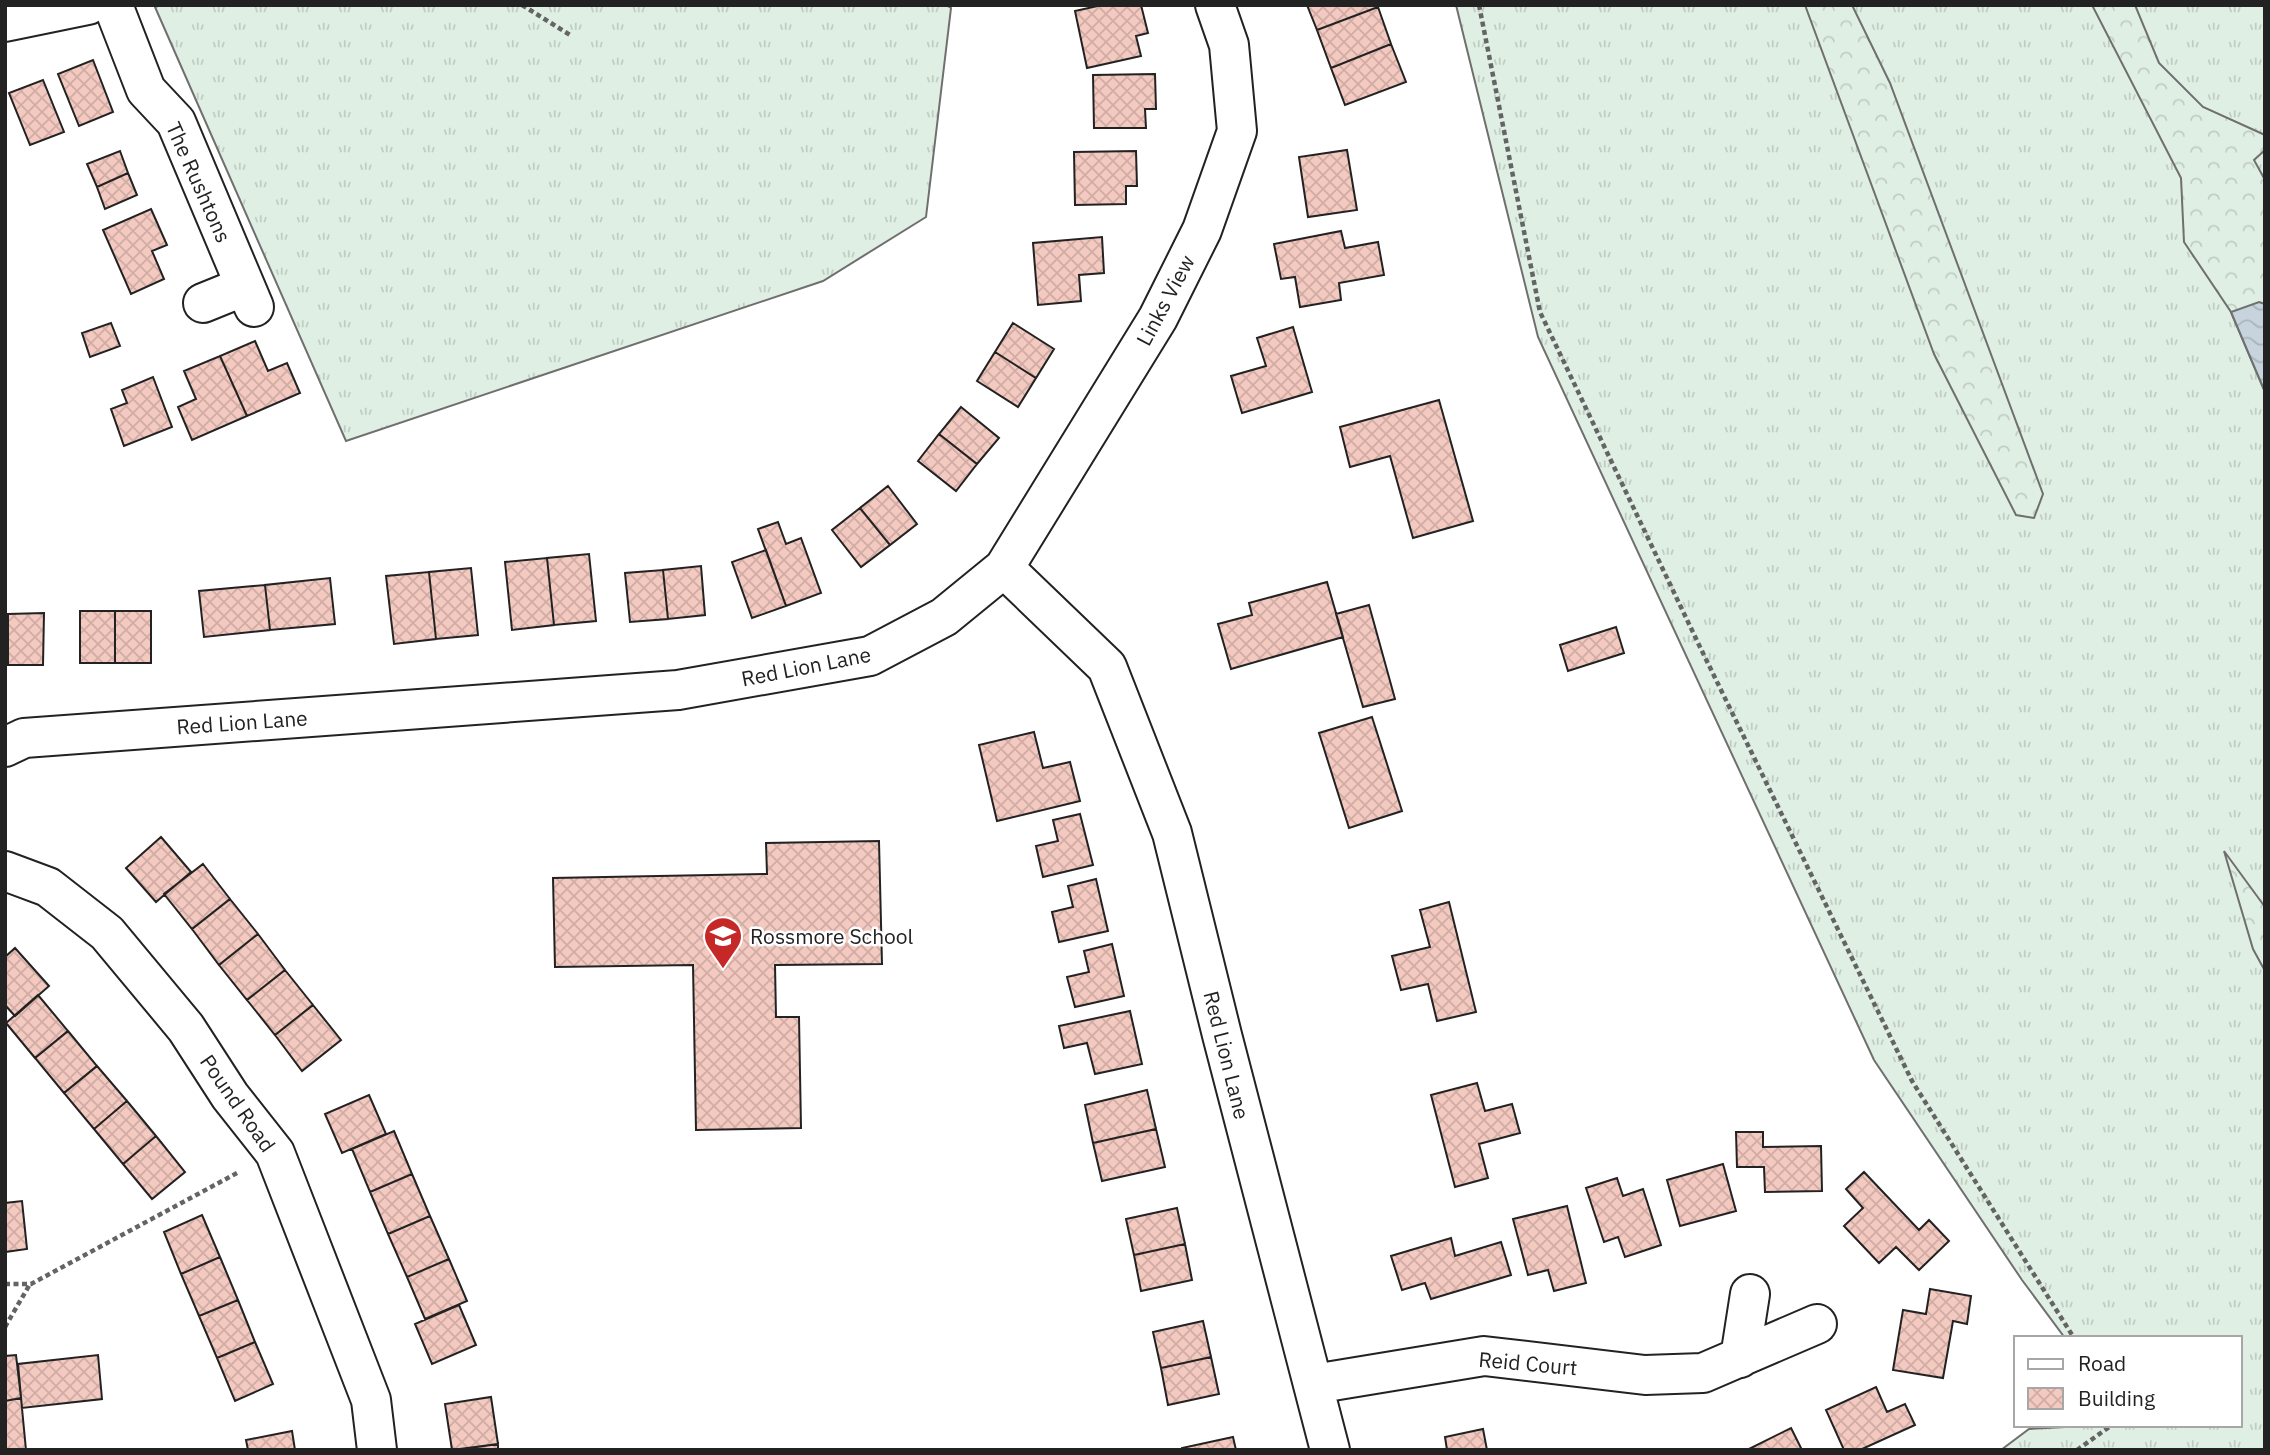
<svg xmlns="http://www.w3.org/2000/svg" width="2270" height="1455" font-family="'IBM Plex Sans',sans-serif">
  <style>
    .grass { fill: url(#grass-tufts); stroke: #6f6f6f; stroke-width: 2 }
    .forest { fill: url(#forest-crowns); stroke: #6f6f6f; stroke-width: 2 }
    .water { fill: url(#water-waves); stroke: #6f6f6f; stroke-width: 2 }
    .building { fill: url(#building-cross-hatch); stroke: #222; stroke-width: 2 }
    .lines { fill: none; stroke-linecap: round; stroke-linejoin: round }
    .minor-casing { stroke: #222; stroke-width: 42 }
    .path { stroke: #646464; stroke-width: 4.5; stroke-dasharray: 5 3.5; stroke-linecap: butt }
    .minor { stroke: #fff; stroke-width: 38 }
    .labels { text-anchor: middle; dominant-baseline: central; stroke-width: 5; stroke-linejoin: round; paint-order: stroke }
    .street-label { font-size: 21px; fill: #222; stroke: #fff }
    .poi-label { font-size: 21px; fill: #222; stroke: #fff; text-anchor: start }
  </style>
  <defs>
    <pattern id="grass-tufts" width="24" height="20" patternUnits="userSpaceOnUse" patternTransform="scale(1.75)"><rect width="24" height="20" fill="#e0efe3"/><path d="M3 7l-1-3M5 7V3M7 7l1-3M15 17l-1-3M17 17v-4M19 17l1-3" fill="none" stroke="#c0cdc2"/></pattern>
    <pattern id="forest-crowns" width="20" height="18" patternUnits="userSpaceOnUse" patternTransform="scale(1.75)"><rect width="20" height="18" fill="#e0efe3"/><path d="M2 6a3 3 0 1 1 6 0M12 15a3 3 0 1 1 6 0" fill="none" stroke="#c0cdc2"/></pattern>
    <pattern id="water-waves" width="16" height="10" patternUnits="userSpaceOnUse" patternTransform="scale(1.75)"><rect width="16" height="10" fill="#c7d3dd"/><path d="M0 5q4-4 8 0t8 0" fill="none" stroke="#abb5bd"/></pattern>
    <pattern id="building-cross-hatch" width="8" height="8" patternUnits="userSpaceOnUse" patternTransform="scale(1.75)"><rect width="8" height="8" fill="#f3c9c0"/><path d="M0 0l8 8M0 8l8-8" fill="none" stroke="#d0aca5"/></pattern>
  </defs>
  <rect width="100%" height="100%" fill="#fff"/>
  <path class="grass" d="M161 5H946L951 8 926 217 823 281 346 441 155 7Z
    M1456 5H2265V1450H2001L2029 1429 2104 1425H2240V1338H2065L2022 1280 1874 1060 1538 337Z"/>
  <path class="forest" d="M1805 5H1852L1890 83 2043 494 2034 518 2016 515 1934 354Z
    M2092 5H2135L2159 63 2203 107 2265 135V150L2254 160 2265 180V392L2231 312 2184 242 2181 178Z
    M2224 851 2265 907V971L2253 949Z"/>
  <path class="water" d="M2259 302 2265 304V392L2231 312Z"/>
  <path class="building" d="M1102 5H1141L1148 33 1136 36 1141 56 1087 68 1075 11Z
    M1307 5H1377L1378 7 1317 30Z
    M1378 7 1391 44 1331 68 1317 30Z
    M1391 44 1406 82 1345 105 1331 68Z
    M93 60 113 112 79 126 58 74Z
    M1155 74 1156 109H1145L1146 128H1094L1093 75Z
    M43 80 64 132 30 145 9 93Z
    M1347 150 1357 210 1308 217 1299 157Z
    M120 151 128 173 97 187 87 164Z
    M1136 151 1137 186H1126V204L1075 205 1074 152Z
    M128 173 137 195 105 209 97 187Z
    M151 209 167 245 152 251 164 279 131 294 103 230Z
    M1341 231 1345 248 1378 242 1384 275 1339 283 1341 300 1300 307 1295 277 1281 279 1274 244Z
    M1102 237 1104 273 1079 275 1081 301 1038 305 1033 243Z
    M111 323 120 346 90 357 82 333Z
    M1013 323 1054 349 1036 378 995 352Z
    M1293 327 1312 392 1242 413 1231 376 1266 366 1257 338Z
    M255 341 268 371 287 363 300 393 247 416 220 356Z
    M995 352 1036 378 1018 407 977 381Z
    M220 356 247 416 192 440 178 407 196 399 184 371Z
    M153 377 172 427 124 446 111 409 127 403 122 390Z
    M1439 400 1473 521 1413 538 1390 456 1350 467 1340 427Z
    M961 407 999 438 977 464 939 434Z
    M939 434 977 464 956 491 918 461Z
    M888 486 917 524 890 545 860 508Z
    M860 508 890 545 861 567 832 530Z
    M778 522 786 544 801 538 821 593 786 606 758 529Z
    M766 550 786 606 752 618 732 562Z
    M589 554 596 621 554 625 547 558Z
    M547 558 554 625 512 630 505 562Z
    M701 566 705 615 668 619 663 570Z
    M471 568 478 635 436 639 429 572Z
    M663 570 668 619 630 622 625 573Z
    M429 572 436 639 394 644 386 576Z
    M330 578 335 624 270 630 265 585Z
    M1327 582 1343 637 1231 669 1218 624 1252 615 1249 603Z
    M265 585 270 630 204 637 199 591Z
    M1369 605 1395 699 1363 707 1336 614Z
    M80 611H115V663H80Z
    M115 611H151V663H115Z
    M44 613 43 665H8V614Z
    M5 614H8V665H5Z
    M1616 627 1624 653 1568 671 1560 645Z
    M1372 717 1402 811 1349 828 1319 733Z
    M1034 732 1043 768 1070 762 1080 801 997 821 979 745Z
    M1080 814 1093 865 1043 877 1036 846 1058 841 1053 820Z
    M161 837 191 872 156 902 126 868Z
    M879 841 882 964 775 965 776 1017H799L801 1128 696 1130 693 965 555 967 553 878 767 874 766 843Z
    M203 864 230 899 192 929 164 894Z
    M1096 879 1108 931 1059 942 1052 912 1073 907 1068 886Z
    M230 899 258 934 219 965 192 929Z
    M1449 902 1476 1012 1437 1021 1428 984 1401 990 1392 956 1430 947 1420 910Z
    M258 934 285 970 247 1000 219 965Z
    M1112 944 1124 996 1075 1007 1067 977 1089 972 1084 951Z
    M15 948 49 986 15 1016 5 1005V957Z
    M285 970 313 1005 275 1035 247 1000Z
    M38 995 68 1031 35 1058 6 1023Z
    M313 1005 341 1040 302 1071 275 1035Z
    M1130 1011 1142 1064 1095 1074 1087 1043 1064 1048 1059 1026Z
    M68 1031 97 1066 64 1093 35 1058Z
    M97 1066 127 1101 94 1129 64 1093Z
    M1477 1083 1485 1111 1512 1104 1520 1133 1479 1144 1488 1178 1455 1187 1431 1095Z
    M1147 1090 1156 1129 1093 1143 1085 1105Z
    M369 1095 386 1134 342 1153 325 1114Z
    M127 1101 156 1136 123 1164 94 1129Z
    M1156 1129 1165 1167 1102 1181 1093 1143Z
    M394 1131 412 1174 370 1192 352 1149Z
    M1736 1132H1763V1147L1821 1146 1822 1191 1765 1192 1764 1167H1737Z
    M156 1136 185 1172 152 1199 123 1164Z
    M1723 1164 1736 1211 1680 1226 1667 1180Z
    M1864 1172 1919 1230 1929 1220 1949 1241 1919 1270 1896 1247 1879 1263 1844 1226 1863 1208 1846 1189Z
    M412 1174 430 1216 388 1234 370 1192Z
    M1617 1178 1623 1196 1643 1189 1661 1245 1625 1257 1618 1237 1604 1242 1586 1188Z
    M22 1201 27 1249 5 1252V1203Z
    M1567 1206 1586 1283 1554 1291 1548 1270 1528 1275 1513 1219Z
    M1177 1208 1185 1244 1134 1255 1126 1219Z
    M202 1215 220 1257 181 1274 164 1232Z
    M430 1216 449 1259 407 1277 388 1234Z
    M1451 1238 1455 1256 1501 1242 1511 1275 1431 1299 1425 1283 1402 1290 1391 1256Z
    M1185 1244 1192 1280 1141 1291 1134 1255Z
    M220 1257 238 1300 199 1316 181 1274Z
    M449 1259 467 1301 425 1319 407 1277Z
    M1930 1289 1971 1296 1967 1324 1953 1321 1943 1378 1893 1370 1903 1310 1926 1314Z
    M238 1300 255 1342 217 1358 199 1316Z
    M459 1305 476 1345 432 1364 415 1324Z
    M1203 1321 1211 1357 1161 1368 1153 1332Z
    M255 1342 273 1384 235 1401 217 1358Z
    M16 1355 21 1398 5 1401V1356Z
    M98 1355 102 1399 22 1408 18 1364Z
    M1211 1357 1219 1394 1168 1405 1161 1368Z
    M1876 1387 1887 1412 1905 1404 1915 1425 1860 1450H1844L1826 1410Z
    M491 1397 498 1444 452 1450 445 1404Z
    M21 1398 26 1450H5V1401Z
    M1791 1428 1802 1450H1747Z
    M1483 1429 1487 1450H1447L1445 1437Z
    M292 1431 295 1450H248L246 1440Z
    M1233 1437 1236 1450H1182V1448Z
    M498 1444V1450H456Z"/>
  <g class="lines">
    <defs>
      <path id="minor" d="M113 5 146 90 176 122 254 307
        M5 22 88 5
        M203 303 245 286
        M1004 568 1107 667 1172 833 1222 1035 1330 1450
        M5 747 24 738 678 690 870 656 944 617 1004 568 1158 318 1202 230 1237 131 1229 45 1215 5
        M5 871 48 887 107 933 186 1028 230 1096 275 1153 371 1400 377 1450
        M1740 1358 1750 1294
        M1314 1384 1484 1356 1645 1375 1703 1373 1817 1324"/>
    </defs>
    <use href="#minor" class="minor-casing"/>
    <path class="path" d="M522 5 570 35
      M1479 5 1540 312 1700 647 1912 1081 2074 1338
      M5 1284H31L237 1173
      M5 1327 30 1284
      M2077 1450 2112 1425"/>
    <use href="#minor" class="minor"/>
  </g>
  <defs>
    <symbol id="school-pin" viewBox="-11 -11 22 30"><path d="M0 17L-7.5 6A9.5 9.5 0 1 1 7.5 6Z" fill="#c62828" stroke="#fff"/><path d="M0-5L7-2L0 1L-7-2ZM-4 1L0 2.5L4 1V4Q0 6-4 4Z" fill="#fff"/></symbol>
  </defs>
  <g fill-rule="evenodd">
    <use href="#school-pin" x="701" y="914" width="44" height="60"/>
  </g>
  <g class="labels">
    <g class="street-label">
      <text transform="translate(199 182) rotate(66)">The Rushtons</text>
      <text transform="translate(1165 300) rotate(-62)">Links View</text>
      <text transform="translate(806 666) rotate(-11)">Red Lion Lane</text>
      <text transform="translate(242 722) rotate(-4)">Red Lion Lane</text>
      <text transform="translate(1227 1055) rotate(76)">Red Lion Lane</text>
      <text transform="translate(238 1103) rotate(55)">Pound Road</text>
      <text transform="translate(1528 1363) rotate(5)">Reid Court</text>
    </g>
    <g class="poi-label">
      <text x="750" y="936">Rossmore School</text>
    </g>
  </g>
  <rect width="2270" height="1455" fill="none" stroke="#222222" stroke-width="14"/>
  <rect x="2014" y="1336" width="228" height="91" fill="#ffffff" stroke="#a7a7a7" stroke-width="2"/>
  <rect x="2028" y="1359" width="35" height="10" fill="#ffffff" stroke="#a7a7a7" stroke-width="2"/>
  <text x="2078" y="1371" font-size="21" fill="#222222">Road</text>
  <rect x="2028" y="1388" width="35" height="21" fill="url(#building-cross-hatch)" stroke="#a7a7a7" stroke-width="2"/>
  <text x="2078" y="1406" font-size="21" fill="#222222">Building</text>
</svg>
